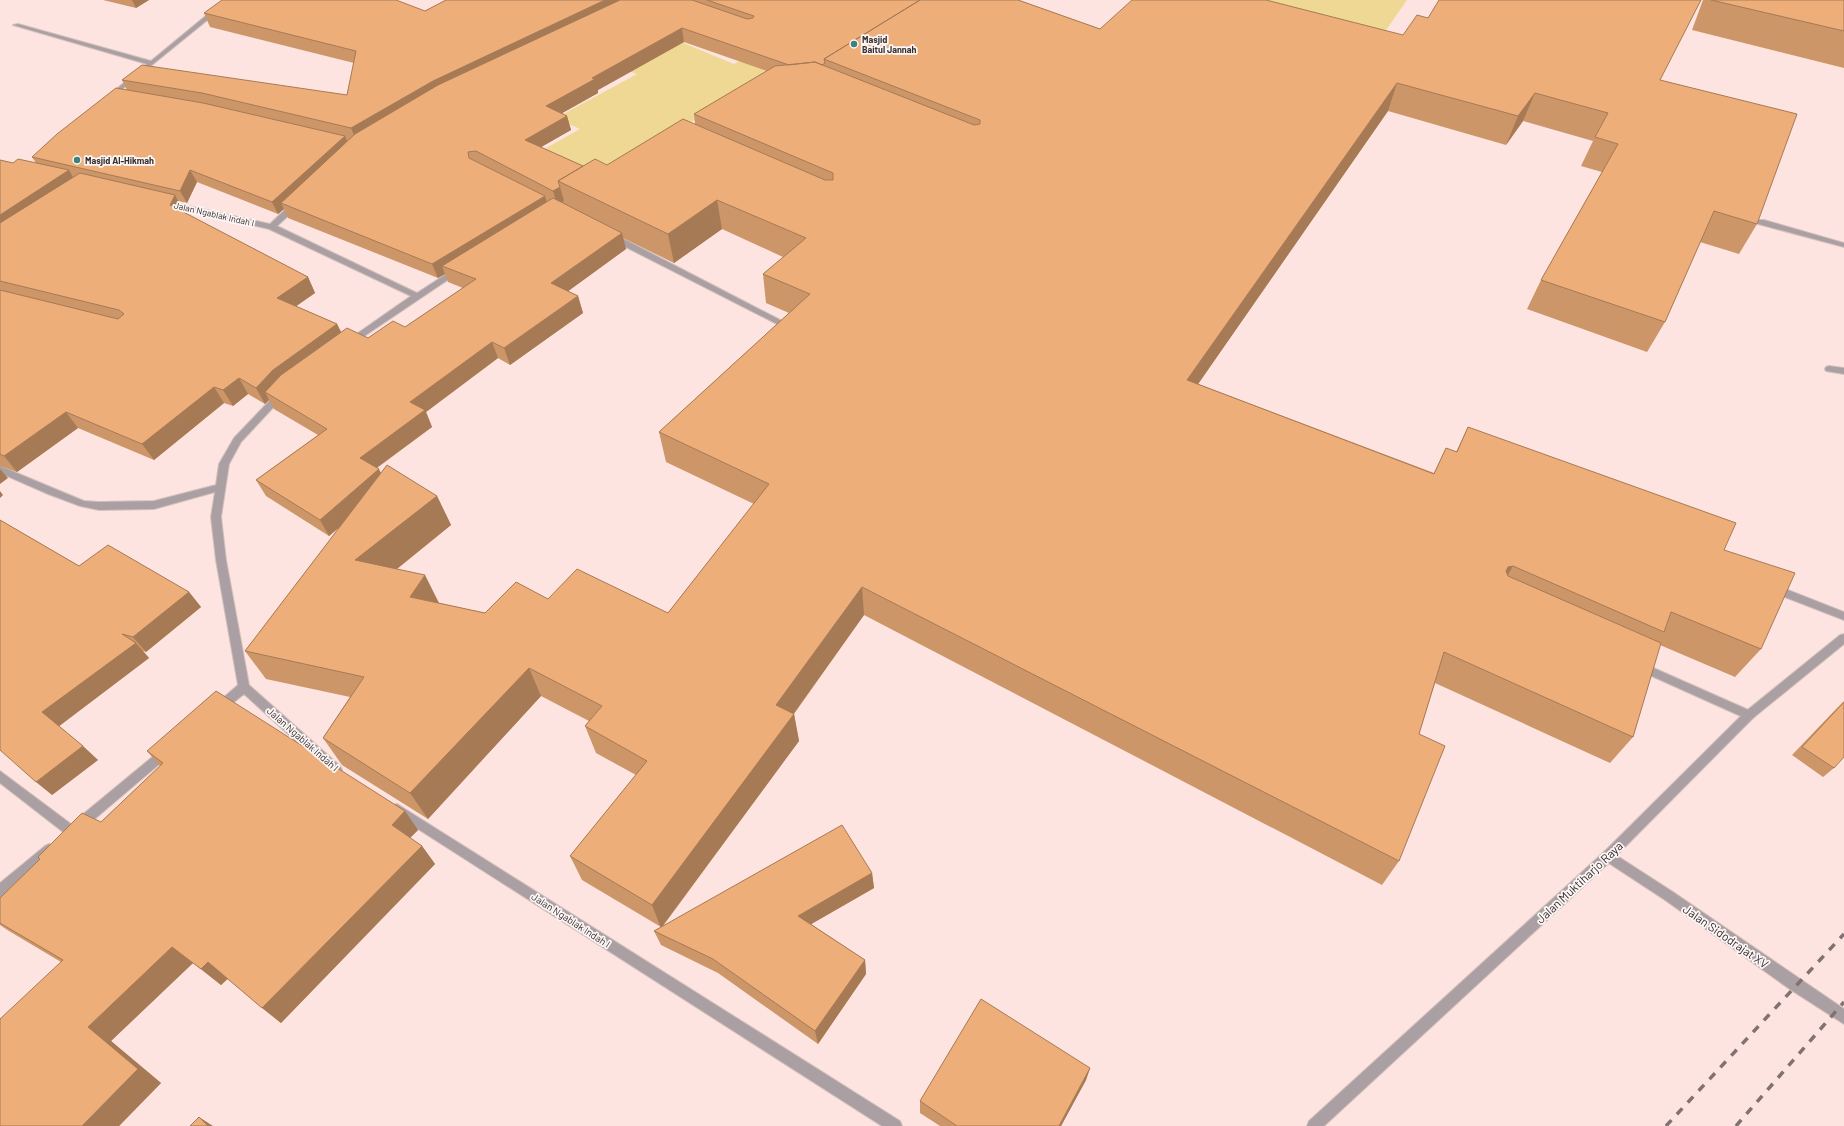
<svg xmlns="http://www.w3.org/2000/svg" width="1844" height="1126" font-family="Barlow,sans-serif">
  <style>
    .green { fill: #eed893 }
    .lines { fill: none; stroke-linecap: round; stroke-linejoin: round }
    .service-casing { stroke: #d5c0bc; stroke-width: 2 }
    .minor-casing { stroke: #d5c0bc; stroke-width: 2 }
    .tertiary-casing { stroke: #d5c0bc; stroke-width: 2 }
    .service { fill: #aaa0a3; fill-rule: evenodd }
    .minor { fill: #aaa0a3; fill-rule: evenodd }
    .tertiary { fill: #aaa0a3; fill-rule: evenodd }
    .rail { stroke: #817270; stroke-width: 3.5; stroke-dasharray: 8 8; stroke-linecap: butt }
    .wall { fill: #cc9669; fill-rule: evenodd }
    .shaded-wall { fill: #a67a55 }
    .building { fill: #edae7a; stroke: #a67a55 }
    .poi-dot { fill: #3c837d; stroke: #fcf7f6; stroke-width: 1.5 }
    .labels { text-anchor: middle; dominant-baseline: central; stroke-width: 3.5; stroke-linejoin: round; paint-order: stroke }
    .far-poi-label { font-size: 9px; font-weight: bold; fill: #372e2d; stroke: #fcf7f6; text-anchor: start }
    .far-street-label { font-size: 9px; fill: #372e2d; stroke: #fcf7f6 }
    .street-label { font-size: 10px; fill: #372e2d; stroke: #fcf7f6 }
    .near-street-label { font-size: 12px; fill: #372e2d; stroke: #fcf7f6 }
  </style>
  <rect width="100%" height="100%" fill="#fde4e0"/>
  <path class="green" d="M1233 0H1407L1377 43Z
    M681 42 734 64 748 56 786 71 691 122 595 179 539 152 580 129 556 118 637 74 626 70Z"/>
  <g class="lines">
    <defs>
      <path id="service" d="M1758 220H1764L1844 243V247L1758 224Z
        M1829 366 1844 368V374L1826 371 1825 369 1826 367Z
        M1773 584 1844 612V620L1769 591 1768 588 1769 585Z
        M1640 662 1753 712 1755 715 1753 718 1749 720 1745 718 1636 669 1635 666 1636 663Z"/>
      <path id="minor" d="M225 0H232L110 99 107 97 108 96 147 64 13 25 18 24 151 61Z
        M166 201 270 224 292 203H298V207L277 226 417 293 454 269H460L461 271 351 345 347 342 348 340 411 296 269 229 166 205Z
        M610 235H616L784 322 783 324H777L610 239Z
        M280 392 284 395 283 397 241 442 229 464 221 517 226 560 249 685 340 766 342 770 340 774 336 775 332 774 244 694 224 710 220 712 216 710 214 707 216 704 238 685 216 560 211 517 215 492 154 509 99 510 80 506 48 494 0 473V466L84 501 99 502 154 501 216 485 219 464 234 438 277 393Z
        M166 747 170 749 172 752 170 755 84 828 80 829 76 828 74 824 76 820 162 749Z
        M0 771 75 827 77 831 75 835 71 836 67 835 0 783Z
        M397 804 900 1121 902 1126H882L393 813 391 809 393 805Z
        M49 844 53 846 55 850 53 854 4 895 0 897V883L45 846Z
        M1608 850 1673 892 1844 1009V1024L1791 990 1665 900 1604 860 1602 856 1604 852Z"/>
      <path id="tertiary" d="M1844 634V644L1753 718 1612 860 1324 1126H1307L1309 1121 1604 852 1745 712 1840 635Z"/>
    </defs>
    <use href="#service" class="service-casing"/>
    <use href="#minor" class="minor-casing"/>
    <use href="#tertiary" class="tertiary-casing"/>
    <use href="#service" class="service"/>
    <use href="#minor" class="minor"/>
    <use href="#tertiary" class="tertiary"/>
    <path class="rail" d="M1666 1126 1844 934
      M1736 1126 1844 1002"/>
  </g>
  <path class="wall" d="M103 0H149L136 8Z
    M446 0H1018L1100 29 1403 35 1661 80 1757 224 1739 254 1700 242 1665 322 1647 352 1527 309 1541 280 1602 172 1581 166 1593 141 1523 121 1506 145 1388 111 1198 384 1434 473 1446 448 1456 452 1468 427 1724 550 1761 649 1735 677 1660 645 1633 737 1610 763 1435 683 1419 734 1399 861 1382 885 864 615 794 714 799 741 663 926 872 873 874 888 811 924 865 960 866 974 818 1044 718 973 661 945 654 931 661 927 582 880 570 856 636 775 596 753 585 726 589 721 541 696 428 819 342 765 323 738 350 697 266 679 245 651 340 527 329 536 266 496 256 480 318 435 274 409 269 400 265 404 248 394 233 406 224 403 154 460 78 428 17 472 0 466V160L13 163H36L32 157 127 90 122 80 347 95 354 63 210 27 204 13 425 11ZM684 42 767 71 694 114 695 124 607 165 583 166 541 147 571 130 567 116 562 113 598 93V90ZM197 182 278 214 284 209 288 218 438 278 445 274 448 282 463 288 405 327 368 338 341 332 337 324 296 306 315 293 308 277 183 212V211L178 201 187 203ZM722 229 783 257 763 274 766 303 789 313 659 432 666 462 754 504 668 613 548 599 485 613 439 603 397 569 451 525 437 496 381 473 377 468 432 427 426 412 498 358 510 365 583 313 578 296 568 291 626 249 623 238 674 263Z
    M1703 0H1844V68L1692 30Z
    M0 520 79 566 189 592 201 607 146 652 143 651 149 658 59 726 98 760 52 795Z
    M1844 701 1834 768 1823 777 1792 755 1837 708Z
    M147 751 405 811 418 830 410 838 422 846 435 864 281 1023 228 979 221 985 193 963 111 1041 161 1083 119 1126 61 962 9 931 0 925V898L40 859 38 857 101 822 160 766Z
    M1090 1068 1086 1080 1061 1126H940L920 1113V1101Z"/>
  <path class="shaded-wall" d="M132 0H149L136 8Z
    M605 0H637L357 142 351 128 433 81Z
    M682 28 684 42 598 90V93L550 120 546 106 592 78Z
    M1397 83 1388 111 1180 410 1187 380Z
    M1535 93 1523 121 1506 145 1518 116Z
    M567 116 571 130 529 154 525 140Z
    M345 136 350 148 281 203 284 209 278 214 272 202Z
    M69 170 78 186 0 238V215Z
    M190 170 197 182 187 203 180 191Z
    M560 187 564 201 557 205 553 191Z
    M175 195 183 211 179 221 170 205Z
    M545 196 549 210 442 266 445 274 438 278 432 264Z
    M717 200 722 229 674 263 668 234Z
    M622 233 626 249 556 300 551 283Z
    M308 277 315 293 285 314 277 298Z
    M578 296 583 313 510 365 504 348Z
    M337 324 345 340 265 392 269 400 265 404 256 388 273 370Z
    M492 342 498 358 426 412 432 427 368 474 360 458 410 402Z
    M239 378 248 394 233 406 223 390Z
    M214 387 224 403 154 460 142 444Z
    M66 412 78 428 17 472 4 456Z
    M0 469 8 478 0 484Z
    M379 469 387 486 329 536 320 520Z
    M0 491 3 495 0 498Z
    M437 496 451 525 372 589 355 560Z
    M1513 566 1496 595 1508 567Z
    M425 575 439 603 410 597Z
    M862 587 864 615 784 727 794 714 799 741 661 928 652 905 776 705Z
    M189 592 201 607 146 652 133 637Z
    M136 643 149 658 58 727 42 712Z
    M529 668 541 696 428 819 410 793Z
    M83 746 98 760 52 795 36 782Z
    M405 811 418 830 405 843 392 825Z
    M422 846 435 864 281 1023 262 1008Z
    M872 873 874 888 801 930 798 916Z
    M172 947 193 963 111 1041 161 1083 119 1126H82L88 1027Z
    M865 960 866 974 818 1044 815 1031Z
    M208 962 228 978 221 985 201 969Z
    M1090 1068 1086 1080 1061 1126H1059Z
    M199 1117 213 1126H208Z"/>
  <path class="building" d="M222 0H396L425 11 446 0H605L433 81 351 128 202 93 122 80 142 65 347 95 356 51 204 13Z
    M620 0H692L747 19 753 18 754 16 707 0H920L824 59 825 63 822 65 815 62 789 65 682 28 592 78 595 79 546 106 567 116 525 140 583 166 558 181 560 187 553 191 476 151 468 152 469 158 545 196 432 264 281 203 355 134 438 85Z
    M920 0H1018L1100 29 1132 0H1266L1403 35 1417 15 1428 18 1439 0H1701L1660 80 1797 114 1757 224 1714 211 1665 322 1541 280 1618 144 1595 137 1608 113 1535 93 1518 116 1397 83 1187 380 1434 474 1446 448 1457 452 1468 427 1736 523 1724 550 1795 573 1761 649 1671 612 1664 632 1513 566 1508 567 1506 571 1508 576 1661 643 1633 737 1444 652 1419 734 1445 746 1399 861 862 587 776 705 794 714 652 905 570 856 647 761 585 726 602 706 529 668 410 793 323 738 364 677 245 651 387 465 437 496 355 560 425 575 410 597 485 613 516 582 548 599 577 569 668 613 769 484 659 432 810 294 763 274 806 238 717 200 668 234 558 181 595 159 607 165 683 119 825 180H833V173L694 114 775 66 815 62 974 125 980 124V120L824 59Z
    M1711 0H1844V31Z
    M116 88 203 103 345 136 272 202 190 170 180 191 32 157 57 134Z
    M18 159 69 170 0 215V160L13 163Z
    M80 173 175 195 170 205 308 277 277 298 337 324 273 370 256 388 239 378 223 390 214 387 142 444 66 412 4 456 0 454V290L118 319 124 314 119 310 0 281V223Z
    M553 198 622 233 551 283 578 296 504 348 492 342 410 402 425 410 360 458 379 469 320 520 256 480 327 429 265 392 281 375 347 328 368 338 393 321 405 327 476 279 442 266Z
    M0 520 79 566 108 545 189 592 133 637 122 634 136 643 42 712 83 746 36 782 0 750Z
    M216 691 405 811 392 825 422 846 262 1008 208 962 201 969 172 947 88 1027 138 1069 82 1126H0V1019L63 960 0 923V898L40 859 38 857 82 813 101 822 163 763 147 751Z
    M1844 702V757L1834 768 1802 747Z
    M842 825 872 873 798 916 865 960 815 1031 713 959 654 931Z
    M981 999 1090 1068 1059 1126H957L920 1101Z
    M199 1117 208 1126H190Z"/>
  <g class="poi-dot">
    <circle cx="854" cy="44" r="4"/>
    <circle cx="77" cy="160" r="4"/>
  </g>
  <g class="labels">
    <g class="far-poi-label">
      <text x="862" y="39">Masjid<tspan x="862" dy="10">Baitul Jannah</tspan></text>
      <text x="85" y="160">Masjid Al-Hikmah</text>
    </g>
    <g class="far-street-label">
      <text transform="translate(214 214) rotate(13)">Jalan Ngablak Indah I</text>
    </g>
    <g class="street-label">
      <text transform="translate(303 739) rotate(41)">Jalan Ngablak Indah I</text>
      <text transform="translate(571 920) rotate(33)">Jalan Ngablak Indah I</text>
    </g>
    <g class="near-street-label">
      <text transform="translate(1579 882) rotate(-43)">Jalan Muktiharjo Raya</text>
      <text transform="translate(1726 936) rotate(35)">Jalan Sidodrajat XV</text>
    </g>
  </g>
</svg>
